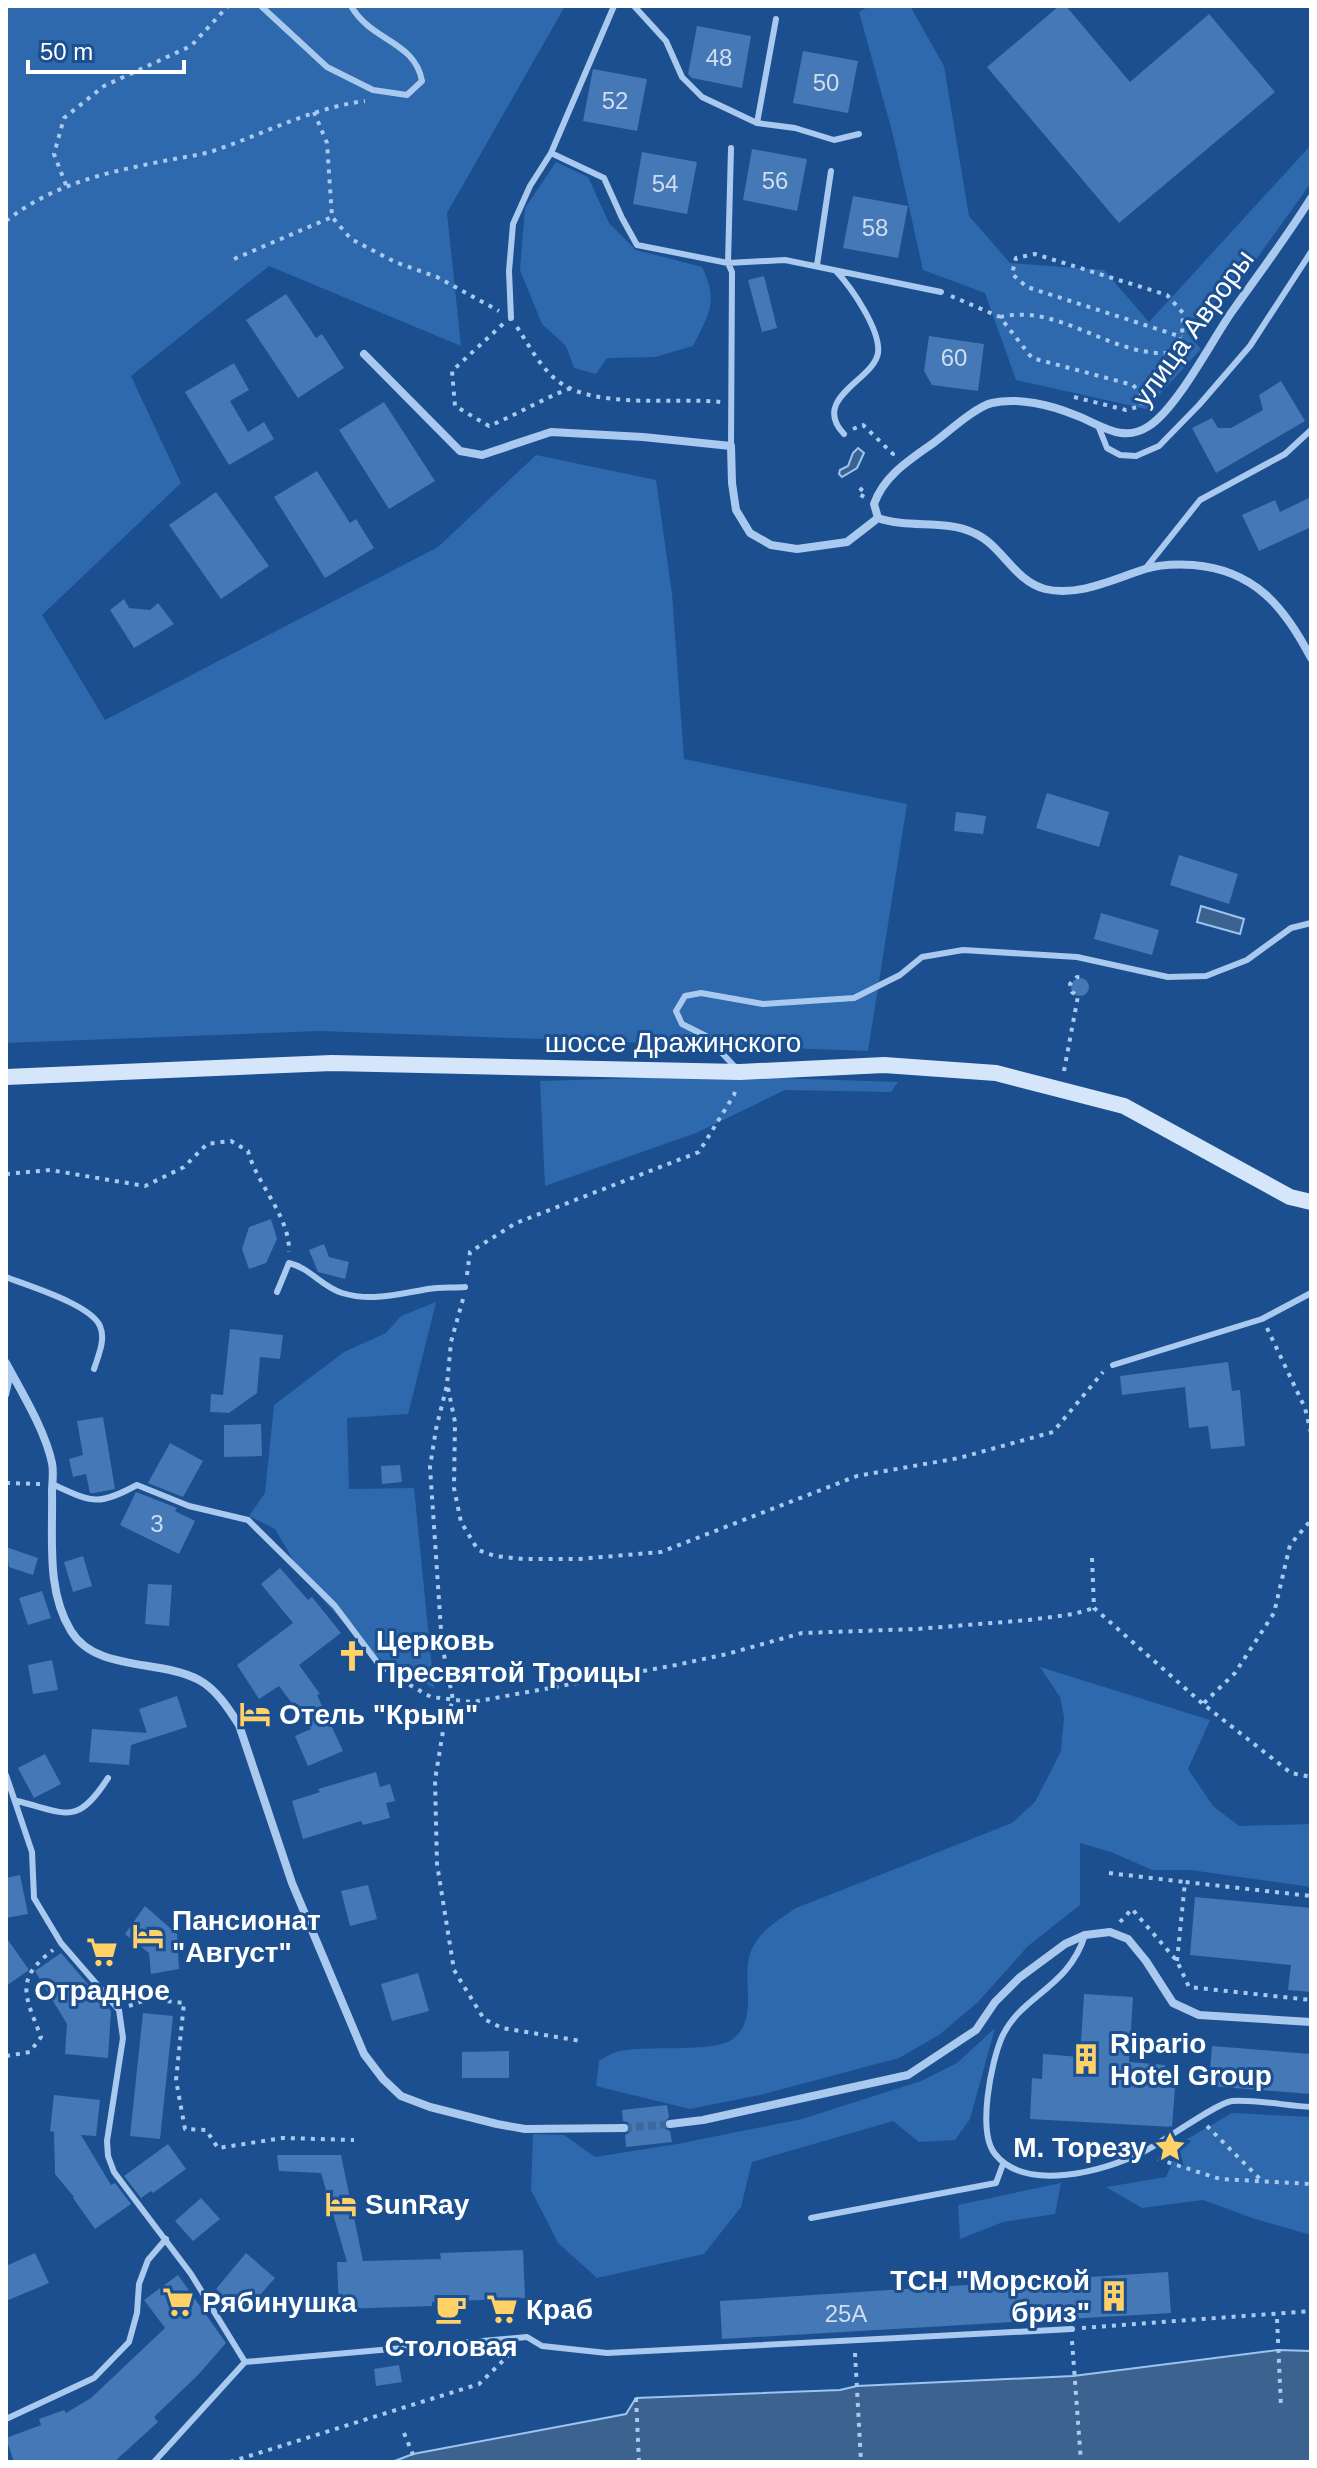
<svg xmlns="http://www.w3.org/2000/svg" width="1317" height="2468" font-family="Helvetica,sans-serif">
  <style>
    .green { fill: #2e69ad }
    .water { fill: #3c6290; stroke: #9cc4f0; stroke-width: 2 }
    .building { fill: #4478b7 }
    .lines { fill: none; stroke-linecap: round; stroke-linejoin: round }
    .minor-tunnel { stroke: #3d69a0; stroke-width: 8; stroke-dasharray: 8 4; stroke-linecap: butt }
    .path { stroke: #a9c9ee; stroke-width: 4; stroke-dasharray: 4 6; stroke-linecap: butt }
    .service { stroke: #a9c9ee; stroke-width: 6 }
    .minor { stroke: #a9c9ee; stroke-width: 8 }
    .secondary { stroke: #d6e6fa; stroke-width: 16 }
    .labels { text-anchor: middle; dominant-baseline: central; stroke-width: 6; stroke-linejoin: round; paint-order: stroke }
    .number-label { font-size: 24px; fill: #d0dded }
    .street-label { font-size: 28px; fill: #fff; stroke: #1b4f8f }
    .poi-label { font-size: 28px; font-weight: bold; fill: #fff; stroke: #1b4f8f; text-anchor: start }
  </style>
  <rect width="100%" height="100%" fill="#1b4f8f"/>
  <path class="green" d="M6 6H565L447 213 461 346 269 266 131 376 181 483 42 615 105 720 438 547 536 455 656 480 672 594 684 759 907 804 868 1051 320 1031 6 1043Z
    M869 6H910L944 66 969 216 1010 263 1104 270 1149 322 1311 145V183L1229 297 1202 306 1187 333 1201 349 1146 409 1016 380 985 293 923 270 893 135 859 12Z
    M556 162 588 177 609 223 636 250 702 267C719 302 709 313 693 346L655 357 607 358 596 374 574 368 566 346 542 324 520 270 525 208Z
    M713 1076 898 1082 891 1092 785 1090 696 1133 545 1186 540 1081Z
    M436 1302 408 1414 347 1418 349 1489 414 1488 434 1688 373 1655 305 1580 275 1529 249 1516 265 1493 274 1405 344 1352 386 1333 401 1316Z
    M1040 1667 1210 1720 1188 1769 1213 1806 1239 1826 1311 1824V1887L1190 1870H1152L1111 1852 1080 1843V1905L1028 1946 977 2003 939 2035 899 2058 760 2095 690 2109 596 2086 599 2061C604 2058 610 2054 616 2052 643 2044 714 2054 733 2039 762 2016 737 1973 754 1945 764 1928 780 1919 796 1908L1012 1823 1035 1802 1061 1751 1064 1717 1060 1697Z
    M995 2028 970 2119 955 2140 919 2142 893 2121 752 2162 741 2207 704 2254 597 2278 558 2243 531 2190 533 2134 564 2135 595 2157 677 2144 802 2119 921 2081 957 2063Z
    M1232 2113 1311 2117V2235L1255 2219 1203 2200 1142 2208 1106 2187 1166 2177 1182 2142Z
    M1061 2183 1055 2214 1003 2222 960 2239 958 2205Z"/>
  <path class="water" d="M858 448 864 453 857 468 842 477 839 474 840 470 848 466 853 453Z
    M1201 906 1244 919 1240 934 1197 922Z
    M1278 2350 1311 2351V2462H392L413 2454 626 2414 636 2398 840 2390 857 2386 1073 2376Z"/>
  <path class="building" d="M1059 6H1066L1130 82 1209 14 1275 92 1119 223 987 67Z
    M697 26 751 36 742 88 692 78 688 74Z
    M803 51 858 61 848 113 793 103Z
    M593 69 647 79 637 131 583 121Z
    M752 149 807 159 797 211 743 200Z
    M642 152 697 162 687 214 633 204Z
    M853 196 908 206 898 258 843 248Z
    M764 276 777 328 762 332 748 280Z
    M286 294 316 338 322 334 344 368 298 398 246 320Z
    M929 336 984 344 978 391 932 385 924 371Z
    M234 363 249 390 230 401 248 432 264 422 274 439 229 465 185 392Z
    M1281 381 1305 421 1216 473 1192 428 1212 418 1218 428H1231L1263 410 1259 395Z
    M384 402 435 481 389 509 339 430Z
    M317 471 350 523 356 519 374 548 325 578 274 497Z
    M216 492 269 566 221 599 169 525Z
    M1311 497V527L1259 551 1242 515 1275 500 1280 512Z
    M124 599 129 608 150 610 158 603 174 624 134 648 110 610Z
    M1047 793 1109 812 1099 847 1036 828Z
    M956 812 986 816 983 834 954 831Z
    M1179 855 1238 874 1229 904 1170 885Z
    M1101 913 1159 930 1152 955 1094 939Z
    M1071 987a9 9 0 1 1 18 0a9 9 0 1 1-18 0Z
    M271 1219 277 1239 266 1263 249 1269 242 1249 249 1227Z
    M324 1244 329 1257 349 1262 345 1279 318 1272 309 1250Z
    M230 1329 283 1335 280 1359 260 1357 257 1393 229 1413 210 1412 211 1394 223 1395Z
    M1228 1362 1232 1391 1240 1390 1245 1446 1211 1449 1208 1426 1189 1428 1185 1387 1122 1395 1120 1376Z
    M103 1417 115 1489 94 1493H90L86 1474 73 1477 69 1459 83 1455 77 1421Z
    M261 1424 262 1456 224 1457V1425Z
    M170 1443 203 1461 183 1497 148 1483Z
    M400 1465 402 1482 382 1484 381 1466Z
    M136 1492 177 1508 175 1511 195 1521 179 1554 120 1525Z
    M6 1547 38 1558 33 1575 9 1567Z
    M83 1556 92 1586 73 1592 64 1562Z
    M280 1568 308 1600 312 1597 341 1633 299 1665 320 1694 317 1695 343 1751 308 1766 295 1736 311 1729 279 1686 259 1699 237 1665 293 1623 261 1584Z
    M148 1584 172 1585 169 1626 145 1624Z
    M42 1591 51 1618 28 1625 19 1598Z
    M52 1660 58 1690 33 1694 28 1665Z
    M177 1696 187 1727 131 1745 129 1765 89 1762 92 1729 147 1733 139 1709Z
    M45 1754 61 1784 34 1798 18 1768Z
    M376 1772 380 1787 390 1784 395 1801 386 1803 390 1818 363 1825 361 1821 303 1839 292 1801 320 1792 318 1789Z
    M20 1875 28 1914 6 1918V1878Z
    M368 1885 377 1919 350 1926 341 1891Z
    M1195 1897 1311 1908V1992L1288 1990 1291 1965 1190 1955Z
    M145 1906 177 1934 179 1969 151 1974 149 1953 125 1934Z
    M6 1937 29 1970 6 1986Z
    M61 1953 111 2011 108 2058 65 2054 67 2024 35 1971Z
    M418 1973 429 2011 392 2021 381 1984Z
    M1084 1994 1133 1997 1129 2062 1165 2065 1163 2087 1175 2088 1172 2127 1030 2119 1032 2078 1042 2079 1043 2054 1080 2057Z
    M143 2013 173 2016 160 2139 130 2136Z
    M1212 2046 1311 2054V2094L1209 2086Z
    M509 2051V2078H462V2052Z
    M54 2095 100 2100 96 2136 81 2135 111 2185 115 2183 131 2204 95 2229 73 2198 74 2197 55 2174 54 2132 50 2131Z
    M667 2105 669 2117 663 2124 665 2129 670 2131 672 2142 626 2147 625 2135 630 2132 631 2127 628 2122 623 2121 622 2110Z
    M168 2144 186 2169 153 2193 151 2191 141 2198 124 2176Z
    M277 2155H341L363 2261 441 2259 440 2253 523 2250 525 2298 432 2302V2306L339 2309 337 2262H347L321 2173 279 2171Z
    M201 2198 220 2219 193 2241 175 2221Z
    M35 2253 49 2283 6 2301V2266Z
    M246 2253 275 2278 244 2313 216 2289Z
    M1168 2272 1171 2313 722 2339 720 2301Z
    M178 2275 226 2343 198 2375 154 2417 158 2422 114 2462H14L6 2438 41 2425 39 2419 64 2410 66 2413 91 2398 165 2328 144 2300Z
    M399 2365 402 2382 376 2386 374 2369Z"/>
  <g class="lines">
    <path class="minor-tunnel" d="M624 2128 670 2124"/>
    <path class="path" d="M314 112 327 143 332 217 351 239 395 262 437 277 499 311
      M66 185 54 154 64 118 104 86 191 46 228 6
      M6 221C52 185 103 173 159 162 177 158 196 156 213 151 264 134 311 108 365 101
      M234 259 332 217
      M951 296 1000 317 1032 358 1133 385 1143 396 1141 406 1126 410 1070 396
      M1000 317C1059 303 1109 356 1168 353L1182 337 1183 313 1167 295 1035 254 1016 258 1012 274 1027 287 1182 337
      M503 324 452 371 455 406 489 426C518 414 542 399 571 388
      M517 327C528 344 538 363 553 377 589 411 674 397 721 402
      M853 429 863 425 893 454 891 456
      M864 497 858 493 866 484
      M1064 1071 1078 996 1072 992 1070 984 1077 977 1083 978
      M6 1174 50 1170 145 1186 184 1167 207 1144 231 1141 248 1151C257 1185 290 1216 289 1252
      M467 1275 470 1252 516 1223 699 1152 734 1095 736 1088
      M463 1299 451 1342 447 1385 436 1429 430 1467 442 1645 453 1700 444 1725 435 1780 437 1864 454 1970 484 2019 502 2028 581 2041
      M1267 1328 1305 1408 1311 1433
      M448 1388 455 1422 454 1488 461 1522 478 1550 495 1556 523 1559H579L661 1552 857 1476 959 1458 1053 1432 1103 1372
      M6 1483 40 1484
      M1092 1558 1094 1608 1203 1704 1291 1773 1311 1777
      M392 1675 431 1697 473 1702 676 1665 727 1654 802 1633 917 1629 1029 1620 1074 1614 1094 1608
      M1204 1703 1235 1673 1274 1613 1290 1545 1311 1520
      M1109 1873 1185 1882
      M1120 1922 1132 1909 1177 1961 1189 1987 1311 2000
      M1177 1961 1185 1882 1311 1896
      M129 2006 148 1999 184 2003 176 2080 185 2129 206 2130 218 2148 283 2138 354 2140
      M6 2056 30 2052 41 2037C26 1997 13 1980 53 1950
      M1207 2126 1263 2182
      M1158 2159 1220 2179 1311 2184
      M1277 2319 1281 2407
      M1082 2328 1311 2311
      M1072 2341 1081 2462
      M855 2353 861 2462
      M636 2398 639 2462
      M404 2433 416 2462
      M230 2462 479 2384 511 2353"/>
    <path class="service" d="M261 6 327 67 373 90 407 95 422 81C415 41 372 42 351 6
      M634 6 666 41 682 77 702 97 757 123 795 128 834 140 859 134
      M757 123 776 19
      M731 148 728 263 732 272 731 446
      M551 153 604 178 622 218 637 245 728 263 785 260 941 292
      M817 265 831 171
      M836 271C851 287 881 330 878 353 874 380 810 398 844 434
      M511 318 509 271 513 224 530 186 551 153 614 6
      M1099 428 1107 448 1120 455 1136 456 1159 446 1199 405 1250 346 1311 252
      M1145 569 1200 500 1285 454 1311 430
      M736 1068 706 1036 682 1024 676 1011 685 996 701 993 763 1004 854 998 900 975 922 957 963 950 1077 957 1168 977 1206 976 1247 960 1291 928 1311 923
      M6 1277C28 1286 90 1304 100 1326 106 1340 98 1356 94 1369
      M277 1292 289 1263C310 1268 322 1287 342 1293 372 1302 398 1294 428 1289 440 1287 453 1288 465 1287
      M1113 1365 1262 1319 1311 1293
      M6 1395 11 1373
      M52 1484C92 1502 96 1507 137 1485L189 1506 248 1520 335 1606 383 1670
      M6 1775 32 1852 34 1898 61 1943 119 2010 123 2038 107 2141 108 2156 114 2172 191 2274 245 2362 527 2337 542 2346 607 2353 1072 2329
      M17 1801C67 1813 76 1827 108 1778
      M1085 1935C1068 1989 1021 1995 1002 2037 991 2062 977 2132 995 2154 1026 2193 1105 2171 1143 2152 1162 2143 1216 2103 1232 2101 1252 2099 1289 2106 1311 2107
      M811 2218 996 2183 1003 2164
      M6 2419 94 2378 129 2342 137 2313 139 2284 148 2260 166 2239
      M154 2462 245 2362"/>
    <path class="minor" d="M1311 198C1286 238 1258 275 1231 313 1211 342 1177 408 1149 426 1122 444 1100 424 1075 415 1051 405 1018 397 992 403 975 407 947 433 932 444 908 461 884 476 874 504L878 518C909 529 944 519 974 533 1002 545 1014 581 1045 589 1079 597 1114 579 1145 569 1161 564 1177 564 1193 565 1254 570 1284 606 1311 658
      M364 354 460 451 482 455 551 432 643 437 731 446 732 483 736 510 750 533 771 545 797 549 847 542 878 518
      M6 1363C22 1393 45 1430 52 1463 54 1472 52 1484 52 1493 53 1539 46 1590 71 1631 96 1672 160 1659 199 1680 216 1689 229 1709 239 1725L292 1883 364 2054 383 2079 401 2096 430 2107 497 2124 525 2129 624 2128
      M670 2124 703 2120 908 2075 976 2030 995 2002 1019 1978 1065 1944 1085 1935 1110 1932 1128 1939 1146 1961 1173 2003 1199 2015 1311 2022"/>
    <path class="secondary" d="M6 1077 332 1063 740 1072 884 1065 996 1073 1124 1106 1290 1197 1311 1202"/>
  </g>
  <defs>
    <symbol id="church-bare" viewBox="-9 -9 18 18"><path d="M-1.2-6h2.4v3.5h3.3v2.4h-3.3V6h-2.4V-.1h-3.3v-2.4h3.3Z" fill="#ffd166" stroke="#1b4f8f" stroke-width="2.5" paint-order="stroke"/></symbol>
    <symbol id="hotel-bare" viewBox="-9 -9 18 18"><path d="M-6-4.5h1.5V1H6V5H4.5V3h-9V5H-6ZM-4 0a1.8 1.8 0 1 1 3.6 0ZM.5 0V-2.5h3Q6-2.5 6 0Z" fill="#ffd166" stroke="#1b4f8f" stroke-width="2.5" paint-order="stroke"/></symbol>
    <symbol id="supermarket-bare" viewBox="-9 -9 18 18"><path d="M-6-5.5h2.5l.6 2H6L4.5 2H-2.5L-4.4-4H-6ZM-1.5 3.2a1.3 1.3 0 1 0 .1 0ZM3 3.2a1.3 1.3 0 1 0 .1 0Z" fill="#ffd166" stroke="#1b4f8f" stroke-width="2.5" paint-order="stroke"/></symbol>
    <symbol id="building-bare" viewBox="-9 -9 18 18"><path d="M-4-6H4V6H1V3H-1V6H-4ZM-2.5-4.3h1.7v1.8h-1.7ZM.8-4.3h1.7v1.8H.8ZM-2.5-1h1.7V.8h-1.7ZM.8-1h1.7V.8H.8Z" fill="#ffd166" stroke="#1b4f8f" stroke-width="2.5" paint-order="stroke"/></symbol>
    <symbol id="sight-bare" viewBox="-9 -9 18 18"><path d="M0-6L1.8-2.2L6-1.7L2.9 1.2L3.7 5.4L0 3.3L-3.7 5.4L-2.9 1.2L-6-1.7L-1.8-2.2Z" fill="#ffd166" stroke="#1b4f8f" stroke-width="2.5" paint-order="stroke"/></symbol>
    <symbol id="cafe-bare" viewBox="-9 -9 18 18"><path d="M-5.5-4.5H6V0H3Q3 3.5 0 3.5H-2.5Q-5.5 3.5-5.5 0ZM3-3.2v2h1.7v-2ZM-6 4.5H4V6H-6Z" fill="#ffd166" stroke="#1b4f8f" stroke-width="2.5" paint-order="stroke"/></symbol>
  </defs>
  <g fill-rule="evenodd">
    <use href="#church-bare" x="330" y="1634" width="44" height="44"/>
    <use href="#hotel-bare" x="233" y="1692" width="44" height="44"/>
    <use href="#hotel-bare" x="126" y="1914" width="44" height="44"/>
    <use href="#supermarket-bare" x="80" y="1930" width="44" height="44"/>
    <use href="#building-bare" x="1064" y="2037" width="44" height="44"/>
    <use href="#sight-bare" x="1148" y="2125" width="44" height="44"/>
    <use href="#hotel-bare" x="319" y="2182" width="44" height="44"/>
    <use href="#building-bare" x="1092" y="2274" width="44" height="44"/>
    <use href="#supermarket-bare" x="156" y="2280" width="44" height="44"/>
    <use href="#cafe-bare" x="429" y="2287" width="44" height="44"/>
    <use href="#supermarket-bare" x="480" y="2287" width="44" height="44"/>
  </g>
  <g class="labels">
    <g class="number-label">
      <text x="719" y="57">48</text>
      <text x="826" y="82">50</text>
      <text x="615" y="100">52</text>
      <text x="775" y="180">56</text>
      <text x="665" y="183">54</text>
      <text x="875" y="227">58</text>
      <text x="954" y="357">60</text>
      <text x="157" y="1523">3</text>
      <text x="846" y="2313">25А</text>
    </g>
    <g class="street-label">
      <text transform="translate(1193 328) rotate(-54)">улица Авроры</text>
      <text x="673" y="1042">шоссе Дражинского</text>
    </g>
    <g class="poi-label">
      <text x="376" y="1640">Церковь<tspan x="376" dy="32">Пресвятой Троицы</tspan></text>
      <text x="279" y="1714">Отель "Крым"</text>
      <text x="172" y="1920">Пансионат<tspan x="172" dy="32">"Август"</tspan></text>
      <text x="102" y="1990" text-anchor="middle">Отрадное</text>
      <text x="1110" y="2043">Ripario<tspan x="1110" dy="32">Hotel Group</tspan></text>
      <text x="1146" y="2147" text-anchor="end">М. Торезу</text>
      <text x="365" y="2204">SunRay</text>
      <text x="1090" y="2280" text-anchor="end">ТСН "Морской<tspan x="1090" dy="32">бриз"</tspan></text>
      <text x="202" y="2302">Рябинушка</text>
      <text x="526" y="2309">Краб</text>
      <text x="451" y="2346" text-anchor="middle">Столовая</text>
    </g>
  </g>
  <rect width="1317" height="2468" fill="none" stroke="#ffffff" stroke-width="16"/>
  <path d="M28 60v12h156v-12" fill="none" stroke="#ffffff" stroke-width="4"/>
  <text x="40" y="60" font-size="24" fill="#ffffff" stroke="#1b4f8f" stroke-width="6" paint-order="stroke">50 m</text>
</svg>
